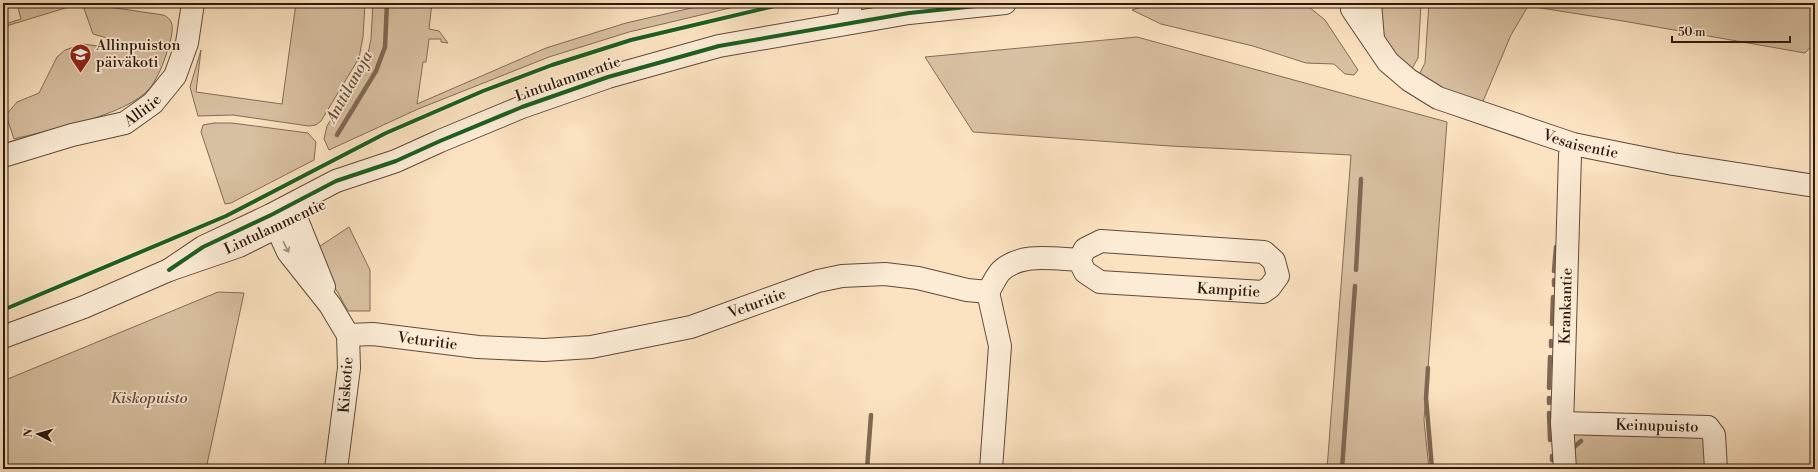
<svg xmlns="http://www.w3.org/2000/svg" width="1818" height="472" font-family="'Libre Bodoni',serif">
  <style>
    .green { fill: #d8c0a2; stroke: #826c58 }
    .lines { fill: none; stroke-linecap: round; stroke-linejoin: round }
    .stream { stroke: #7f6854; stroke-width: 4.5 }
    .minor-casing { stroke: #604a3a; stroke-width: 24 }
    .minor { stroke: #fcecd6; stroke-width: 22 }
    .cycleway-casing { stroke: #fcecd6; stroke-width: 6 }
    .cycleway { stroke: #1b5e20; stroke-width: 4 }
    .oneway { stroke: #9f8d7c }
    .labels { text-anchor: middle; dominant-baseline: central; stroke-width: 3.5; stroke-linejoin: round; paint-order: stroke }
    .poi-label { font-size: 15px; fill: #2d180d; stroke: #fcecd6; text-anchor: start }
    .street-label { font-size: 15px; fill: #2d180d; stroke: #fcecd6 }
    .park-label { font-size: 15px; font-style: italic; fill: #604a3a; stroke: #fcecd6 }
    .water-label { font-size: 16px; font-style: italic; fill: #634d3c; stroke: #fcecd6 }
  </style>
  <rect width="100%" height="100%" fill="#fbe2c0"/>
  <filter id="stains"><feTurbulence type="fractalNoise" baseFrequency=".005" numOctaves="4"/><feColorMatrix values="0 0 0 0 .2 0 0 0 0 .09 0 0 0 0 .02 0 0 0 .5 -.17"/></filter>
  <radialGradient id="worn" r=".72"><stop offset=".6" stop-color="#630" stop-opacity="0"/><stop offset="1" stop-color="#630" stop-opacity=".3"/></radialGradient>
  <path class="green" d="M19 3H71L72 6 3 27V20L5 24 21 19 17 4Z
    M82 3 163 15C174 19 173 29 171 38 167 54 160 75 150 88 127 116 48 130 14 139L6 115 17 102 39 93 57 57 65 50 83 44 106 47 107 38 93 34Z
    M296 3H365L363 37 359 58 321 121 316 125 309 126 233 115 198 116 190 87 201 50 196 92 282 104Z
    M373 3H432L429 29 439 31 448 43 441 42V39H429L426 62H423L417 104 546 48 626 23 713 3H751L629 32 549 57 418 109 329 150 324 139 327 126 366 63 371 39Z
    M1155 3H1304L1325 20 1358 70 1354 75 1345 74 1334 64 1306 63 1253 46 1161 24 1132 10Z
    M1379 3H1421L1418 58 1409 74 1380 33Z
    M1429 3H1815V42L1805 53 1623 21 1528 6 1511 35 1481 106 1417 79 1425 63Z
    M1137 37 1447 122 1424 420 1429 469H1327L1351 155 1170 146 973 132 925 57Z
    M214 123H232L308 133 316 142 314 160 231 203 225 204 201 132 203 125Z
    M349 227 370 270V311H348L314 250Z
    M218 292 244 293 206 469H3V381Z
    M1574 431 1698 435 1704 441 1708 469H1571L1568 439Z"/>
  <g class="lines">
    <path class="stream" d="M337 135 376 71 385 47 387 3
      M1356 270 1361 179
      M1554 271 1556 247
      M1554 285V280
      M1552 324 1553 297
      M1551 346V341
      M1428 368 1426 398 1432 469
      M1549 388 1550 357
      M1549 398V403
      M1549 413 1550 440
      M1574 447 1581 441
      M1552 456V460
      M867 469 871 415
      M1342 469 1355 286"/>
    <defs>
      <g id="minor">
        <path id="s1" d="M1351 3 1352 9 1388 62 1409 80 1438 98 1573 144 1673 164 1815 186"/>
        <path d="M1370 3 1373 39"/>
        <path d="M848 23 851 3"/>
        <path id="s2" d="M3 156 72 135 125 123 153 103 175 76 187 43 193 3"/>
        <path d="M291 205 324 287"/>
        <path d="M271 215 288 252 330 305 348 335 349 368 336 469"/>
        <path d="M169 270 203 247 271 215 336 181 396 161 440 141 522 107 608 77 719 46 909 13 1005 3"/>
        <path id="s3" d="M988 292C992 286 996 276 1001 271 1021 252 1054 259 1079 260L1085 272 1100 282 1263 292 1270 287 1278 276 1274 261 1264 252 1101 241 1085 249 1079 260"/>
        <path d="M988 292 1000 346 991 469"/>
        <path id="s4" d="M348 335 373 334 478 347 544 350 591 347 691 327 818 281 842 276 885 274 918 278 967 290 988 292"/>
        <path d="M3 337 84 307 169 270 239 246 267 232"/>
        <path id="s5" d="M1562 423 1708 427 1714 435 1716 469"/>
        <path id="s6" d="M1565 469 1562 423 1563 394 1570 155 1573 144"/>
      </g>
    </defs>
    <use href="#minor" class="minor-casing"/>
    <use href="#minor" class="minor"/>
    <defs>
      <path id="cycleway" d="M169 270 203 247 271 215 336 181 396 161 440 141 522 107 608 77 719 46 909 13 1005 3
        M3 310 226 216 386 133 483 91 552 65 631 40 787 3"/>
    </defs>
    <use href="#cycleway" class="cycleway-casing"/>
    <use href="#cycleway" class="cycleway"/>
  </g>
  <defs><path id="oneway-shaft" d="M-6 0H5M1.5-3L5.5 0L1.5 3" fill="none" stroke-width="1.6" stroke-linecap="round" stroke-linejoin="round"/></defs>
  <use class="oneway" href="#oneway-shaft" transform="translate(286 247) rotate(63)"/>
  <defs>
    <symbol id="school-pin" viewBox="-11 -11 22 30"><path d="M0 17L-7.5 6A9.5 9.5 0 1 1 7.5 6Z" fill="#8f2418" stroke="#fcecd6"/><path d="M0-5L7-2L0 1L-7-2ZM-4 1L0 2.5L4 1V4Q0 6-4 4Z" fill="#fff"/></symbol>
  </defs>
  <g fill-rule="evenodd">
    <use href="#school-pin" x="68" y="42" width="25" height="34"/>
  </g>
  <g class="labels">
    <g class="poi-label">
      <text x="96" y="45">Allinpuiston<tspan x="96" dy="17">päiväkoti</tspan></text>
    </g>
    <g class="street-label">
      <text transform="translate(568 79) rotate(-19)">Lintulammentie</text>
      <text stroke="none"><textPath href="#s2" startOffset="148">Allitie</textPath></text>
      <text stroke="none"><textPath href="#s1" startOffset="282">Vesaisentie</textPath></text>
      <text transform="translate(275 227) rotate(-25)">Lintulammentie</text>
      <text stroke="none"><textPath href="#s3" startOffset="266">Kampitie</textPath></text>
      <text stroke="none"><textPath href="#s4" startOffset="416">Veturitie</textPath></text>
      <text stroke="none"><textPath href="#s6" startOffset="163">Krankantie</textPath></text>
      <text stroke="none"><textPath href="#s4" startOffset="80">Veturitie</textPath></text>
      <text transform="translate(346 385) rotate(-86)">Kiskotie</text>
      <text stroke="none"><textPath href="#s5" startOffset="95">Keinupuisto</textPath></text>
    </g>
    <g class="park-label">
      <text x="149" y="398">Kiskopuisto</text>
    </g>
    <g class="water-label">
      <text transform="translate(349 87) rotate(-61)">Anttilanoja</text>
    </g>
  </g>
  <rect width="1818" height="472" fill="none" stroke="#fbe2c0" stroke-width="16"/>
  <rect x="4" y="4" width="1810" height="464" fill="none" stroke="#2d180d" stroke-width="2"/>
  <rect x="8" y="8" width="1802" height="456" fill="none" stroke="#2d180d"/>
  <g transform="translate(38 434) rotate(276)" stroke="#fcecd6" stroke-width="3" paint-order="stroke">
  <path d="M0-3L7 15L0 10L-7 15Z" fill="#2d180d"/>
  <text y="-6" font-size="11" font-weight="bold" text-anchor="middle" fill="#2d180d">N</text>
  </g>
  <path d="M1672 36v6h118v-6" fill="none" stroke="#2d180d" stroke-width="2"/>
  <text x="1678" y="36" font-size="12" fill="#2d180d" stroke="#fcecd6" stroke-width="3" paint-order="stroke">50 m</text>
  <rect width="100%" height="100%" filter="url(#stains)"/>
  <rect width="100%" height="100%" fill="url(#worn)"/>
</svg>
